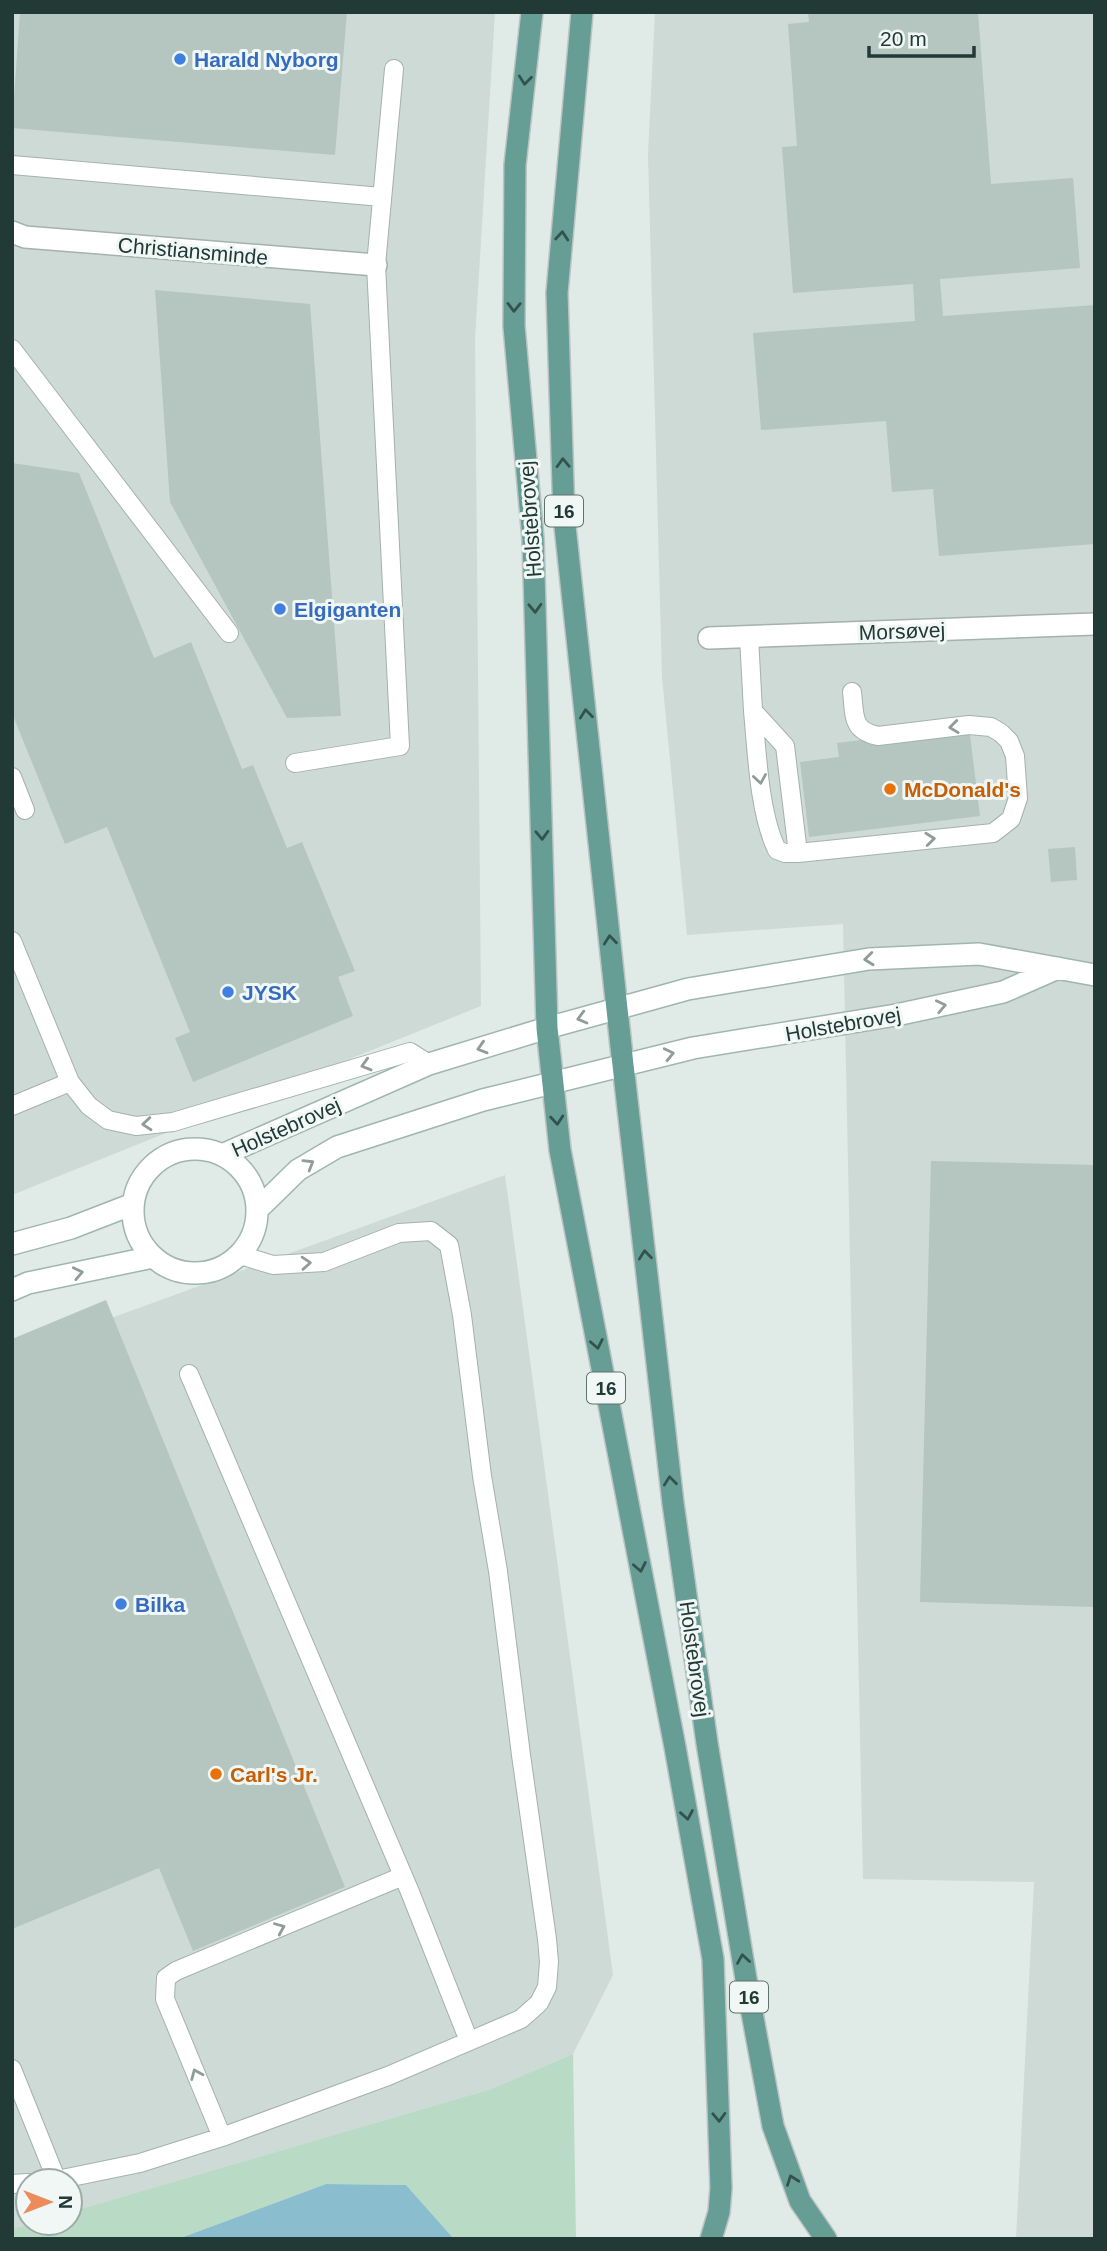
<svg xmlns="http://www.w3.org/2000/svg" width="1107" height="2251" font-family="Helvetica,sans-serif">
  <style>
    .built { fill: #cedad6 }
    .green { fill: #b9dbc5 }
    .water { fill: #8abdce }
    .building { fill: #b5c5c0 }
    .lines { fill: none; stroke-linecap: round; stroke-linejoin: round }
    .lane-casing { stroke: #a3b2ae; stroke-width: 20 }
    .street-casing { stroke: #a3b2ae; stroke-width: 24 }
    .secondary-casing { stroke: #9fb6af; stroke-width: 24 }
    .primary-casing { stroke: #bcc4c2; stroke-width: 24 }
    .lane { stroke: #fff; stroke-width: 18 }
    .street { stroke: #fff; stroke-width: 21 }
    .secondary { stroke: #fff; stroke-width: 21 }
    .primary { stroke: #669e95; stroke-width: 21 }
    .oneway { stroke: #32534d }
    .oneway2 { stroke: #909c9a }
    .shop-dot { fill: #3f7fe0; stroke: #f0f7f4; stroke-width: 2.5 }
    .food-dot { fill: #e8710a; stroke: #f0f7f4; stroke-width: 2.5 }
    .labels { text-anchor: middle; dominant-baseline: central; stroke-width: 6; stroke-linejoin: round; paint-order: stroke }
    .shield { fill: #f0f7f4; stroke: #5f736e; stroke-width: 2 }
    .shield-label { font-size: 19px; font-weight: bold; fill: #213a35 }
    .shop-label { font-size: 21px; font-weight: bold; fill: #366cbe; stroke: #f0f7f4; text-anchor: start }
    .street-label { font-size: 21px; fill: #213a35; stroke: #f0f7f4 }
    .food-label { font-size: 21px; font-weight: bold; fill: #c56008; stroke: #f0f7f4; text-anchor: start }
  </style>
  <rect width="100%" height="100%" fill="#e0eae7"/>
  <path class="built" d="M12 12H495L475 339 481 1006 12 1195Z
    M655 12H1095V2239H1016L1034 1882 863 1879 843 924 687 935 662 677 648 154Z
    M505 1175 613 1975 573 2054 491 2089 70 2212V2181H28V2223H33L12 2229V1354Z"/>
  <path class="green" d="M573 2054 576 2239H454L406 2185 326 2184 178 2239H12V2229L33 2223H70V2212L491 2089Z"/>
  <path class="water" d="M326 2184 406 2185 454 2239H178Z"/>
  <path class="building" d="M20 12H347L335 155 12 128Z
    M808 12H978L991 184 1073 178 1080 268 940 279 943 316 1095 305V544L939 556 933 489 892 492 886 421 761 430 753 333 915 321 913 284 793 293 782 147 797 146 788 24 809 22Z
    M155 290 310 304 341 716 287 718 170 502Z
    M12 463 79 473 154 658 191 642 242 769 253 765 287 848 302 842 355 971 338 977 353 1016 193 1082 175 1038 190 1032 107 827 65 844 12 713Z
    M969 727 980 816 809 837 800 762 839 757 837 743Z
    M1075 847 1077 880 1051 882 1048 849Z
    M931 1161 1095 1165V1607L920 1602Z
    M106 1300 345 1887 193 1951 159 1868 12 1929V1339Z"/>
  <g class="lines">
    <defs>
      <path id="lane" d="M12 165 382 197
        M12 349 229 633
        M749 637 753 711 785 746 798 853
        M753 711C757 753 759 813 777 850L785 853H798L993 833 1011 819 1018 798 1015 756 1009 741 1001 733 991 727 969 725 878 736C851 730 855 716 852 692
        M295 763 400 746 376 265 394 69
        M12 777 25 810
        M12 941 70 1082 89 1106 108 1120 136 1126 173 1122 410 1052 429 1064
        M12 1106 70 1082
        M189 1374 410 1892 469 2041
        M12 2069 57 2181
        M222 2137 165 1999 166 1978 176 1971 403 1876
        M52 2181 140 2163 222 2137 388 2076 521 2019 539 2003 547 1987 549 1962 547 1939 521 1755 498 1571 482 1476 462 1315 449 1245 431 1231 399 1233 324 1262 273 1265 240 1255
        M12 2184 28 2183"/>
      <path id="street" d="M12 232 25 237 376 265
        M709 638 1095 624"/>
      <path id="secondary" d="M133 1211a62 62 0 1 1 124 0a62 62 0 1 1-124 0Z
        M222 1155 429 1064 547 1028 688 989 869 959 979 954 1095 975
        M258 1209 298 1170 337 1147 483 1100 693 1048 896 1015 1003 992 1058 968
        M12 1244 71 1228 133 1204
        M12 1290 28 1283 153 1257"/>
      <path id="primary" d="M532 12 515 165 514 326 533 539 547 1028 560 1150 675 1747 713 1959 721 2188 719 2212 711 2239
        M582 12 557 293 564 517 623 1065 673 1503 707 1743 748 1991 773 2126 800 2201 826 2239"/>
    </defs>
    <use href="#lane" class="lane-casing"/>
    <use href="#street" class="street-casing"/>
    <use href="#secondary" class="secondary-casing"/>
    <use href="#primary" class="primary-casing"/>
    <use href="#lane" class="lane"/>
    <use href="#street" class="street"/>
    <use href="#secondary" class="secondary"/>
    <use href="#primary" class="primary"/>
  </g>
  <defs><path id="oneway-chevron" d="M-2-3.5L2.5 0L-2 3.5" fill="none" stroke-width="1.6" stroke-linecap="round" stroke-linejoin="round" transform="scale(1.75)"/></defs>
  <g class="oneway">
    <use href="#oneway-chevron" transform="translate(525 80) rotate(96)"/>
    <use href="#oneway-chevron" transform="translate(562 236) rotate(-85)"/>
    <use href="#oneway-chevron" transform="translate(514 307) rotate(91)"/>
    <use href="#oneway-chevron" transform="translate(563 463) rotate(-92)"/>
    <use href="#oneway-chevron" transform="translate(535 608) rotate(88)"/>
    <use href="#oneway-chevron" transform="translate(586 714) rotate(-96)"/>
    <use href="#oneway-chevron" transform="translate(542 835) rotate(88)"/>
    <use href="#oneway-chevron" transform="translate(610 940) rotate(-96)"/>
    <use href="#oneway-chevron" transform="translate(557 1120) rotate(85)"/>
    <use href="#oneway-chevron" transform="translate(645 1255) rotate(-96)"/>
    <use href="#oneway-chevron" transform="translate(597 1344) rotate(79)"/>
    <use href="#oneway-chevron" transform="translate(670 1481) rotate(-96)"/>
    <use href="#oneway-chevron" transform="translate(640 1567) rotate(79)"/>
    <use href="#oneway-chevron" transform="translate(687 1815) rotate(80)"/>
    <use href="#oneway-chevron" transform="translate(743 1959) rotate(-99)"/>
    <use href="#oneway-chevron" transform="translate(719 2117) rotate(88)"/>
    <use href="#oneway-chevron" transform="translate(792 2180) rotate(-110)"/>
  </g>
  <g class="oneway2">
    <use href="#oneway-chevron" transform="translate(954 727) rotate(173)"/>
    <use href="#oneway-chevron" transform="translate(760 779) rotate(81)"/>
    <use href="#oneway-chevron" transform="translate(930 839) rotate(-6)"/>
    <use href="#oneway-chevron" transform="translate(869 959) rotate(174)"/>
    <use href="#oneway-chevron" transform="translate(941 1006) rotate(-12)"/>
    <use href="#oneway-chevron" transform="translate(582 1018) rotate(165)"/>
    <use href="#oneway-chevron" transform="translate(482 1048) rotate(163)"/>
    <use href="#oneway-chevron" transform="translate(669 1054) rotate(-13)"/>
    <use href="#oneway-chevron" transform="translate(366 1065) rotate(164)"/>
    <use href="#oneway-chevron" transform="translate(147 1124) rotate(175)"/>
    <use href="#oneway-chevron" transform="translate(309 1164) rotate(-31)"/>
    <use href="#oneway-chevron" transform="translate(306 1263) rotate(-4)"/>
    <use href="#oneway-chevron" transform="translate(78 1273) rotate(-12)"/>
    <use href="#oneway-chevron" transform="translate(280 1928) rotate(-23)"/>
    <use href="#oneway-chevron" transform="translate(196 2074) rotate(-113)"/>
  </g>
  <g class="shop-dot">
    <circle cx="180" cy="59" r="7"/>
    <circle cx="280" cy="609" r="7"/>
    <circle cx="228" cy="992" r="7"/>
    <circle cx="121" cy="1604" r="7"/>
  </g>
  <g class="food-dot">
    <circle cx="890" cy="789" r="7"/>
    <circle cx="216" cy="1774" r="7"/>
  </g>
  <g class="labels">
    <g class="shield">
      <rect x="545" y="495.5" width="38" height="31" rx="5"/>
      <rect x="587" y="1372.5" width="38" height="31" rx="5"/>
      <rect x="730" y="1981.5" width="38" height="31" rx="5"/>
    </g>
    <g class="shield-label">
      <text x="564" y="511">16</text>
      <text x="606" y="1388">16</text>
      <text x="749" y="1997">16</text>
    </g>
    <g class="shop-label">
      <text x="194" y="59">Harald Nyborg</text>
      <text x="294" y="609">Elgiganten</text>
      <text x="242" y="992">JYSK</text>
      <text x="135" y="1604">Bilka</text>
    </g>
    <g class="street-label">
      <text transform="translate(193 251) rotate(5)">Christiansminde</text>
      <text transform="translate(530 519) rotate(-94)">Holstebrovej</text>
      <text transform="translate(902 631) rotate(-2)">Morsøvej</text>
      <text transform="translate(843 1024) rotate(-10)">Holstebrovej</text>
      <text transform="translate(286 1127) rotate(-24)">Holstebrovej</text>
      <text transform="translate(695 1659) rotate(82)">Holstebrovej</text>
    </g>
    <g class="food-label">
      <text x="904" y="789">McDonald's</text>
      <text x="230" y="1774">Carl's Jr.</text>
    </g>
  </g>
  <rect width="1107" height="2251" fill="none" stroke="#213a35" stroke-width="28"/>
  <g transform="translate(49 2202) rotate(90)"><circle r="33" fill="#f0f7f4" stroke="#9daba8" stroke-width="2"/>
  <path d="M0-5L12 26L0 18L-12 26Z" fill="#ec8c5c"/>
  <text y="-10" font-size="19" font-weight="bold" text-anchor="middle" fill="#213a35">N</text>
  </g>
  <path d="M869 46v10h105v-10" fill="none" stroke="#213a35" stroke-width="3.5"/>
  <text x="880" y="46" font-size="21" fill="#213a35" stroke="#f0f7f4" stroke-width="5" paint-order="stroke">20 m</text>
</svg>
